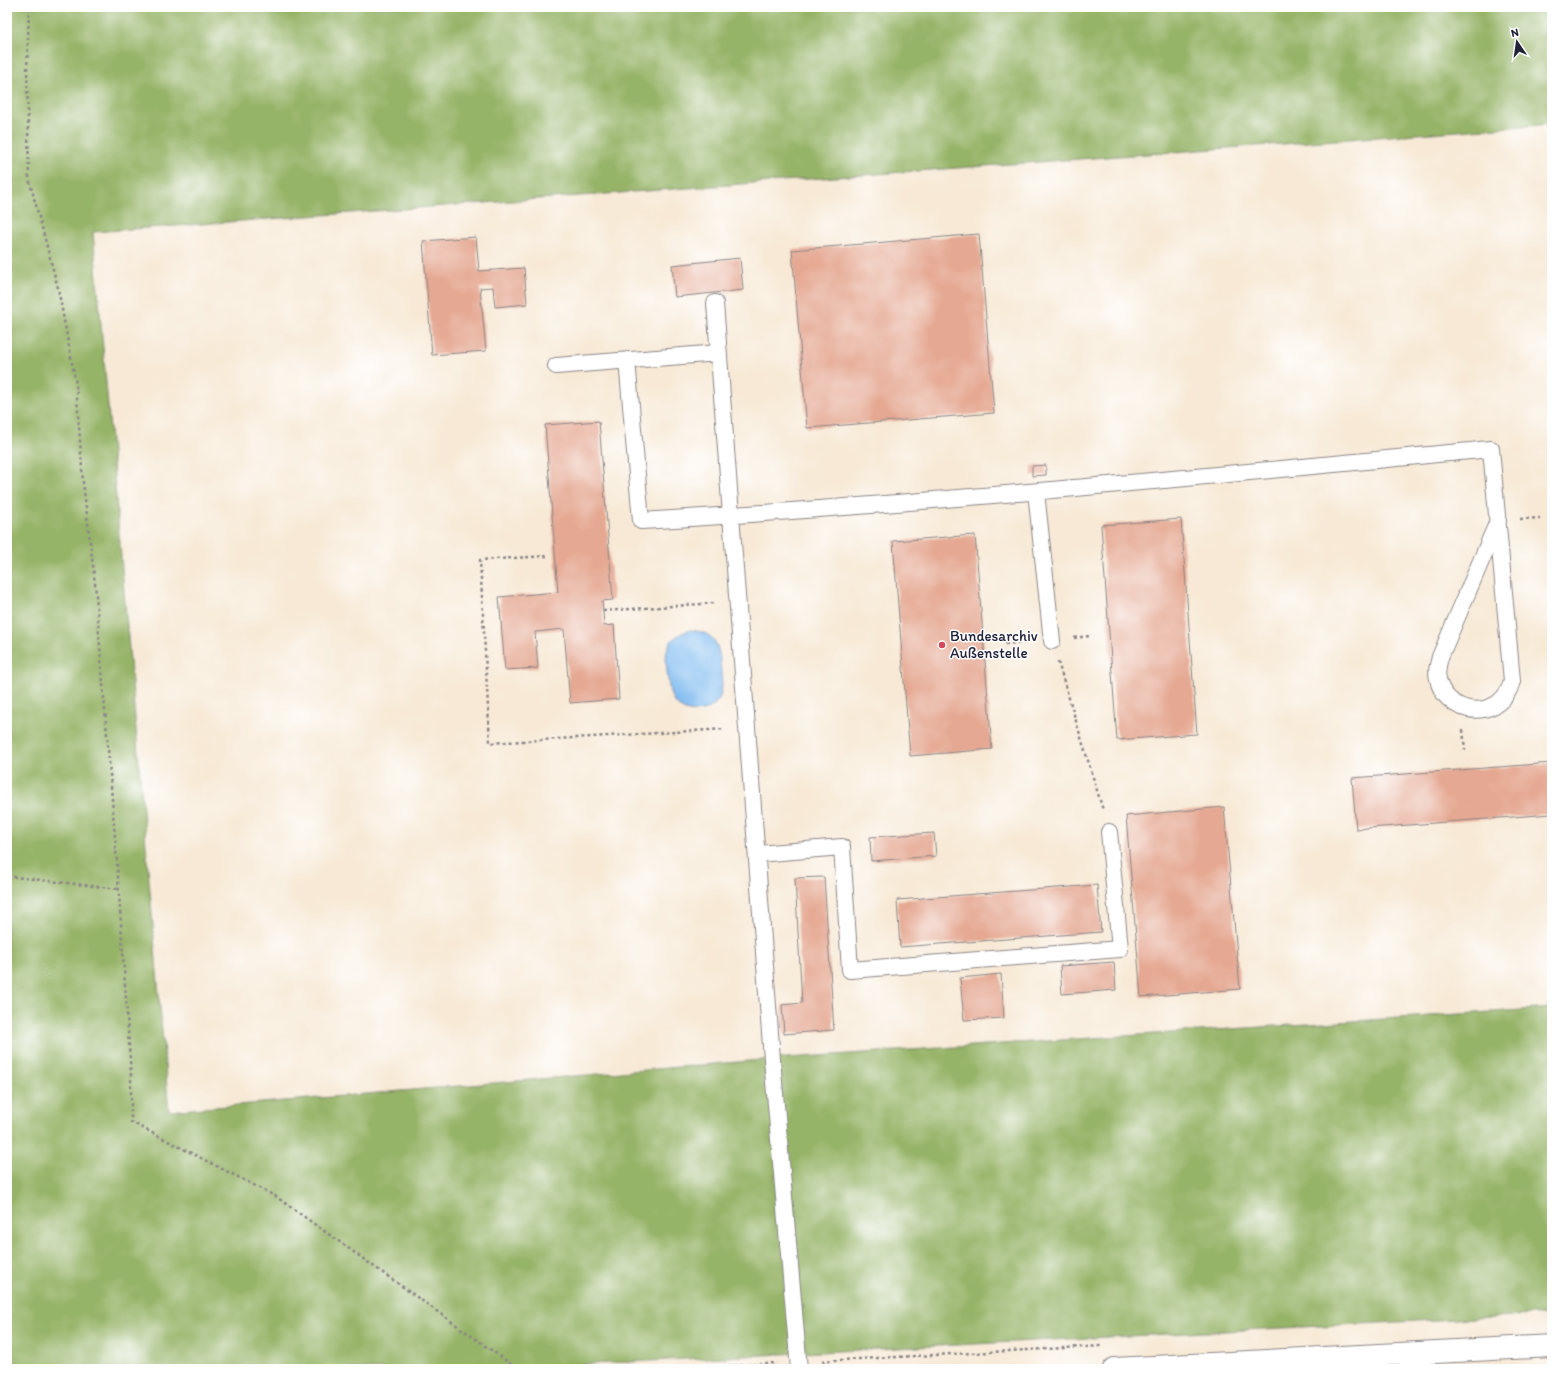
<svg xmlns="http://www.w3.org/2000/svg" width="1559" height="1376" font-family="Itim,sans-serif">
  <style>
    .forest { fill: #96b467; stroke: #5c6b51 }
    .water { fill: #7cb9ef; stroke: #4f6e95 }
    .building { fill: #e5a892 }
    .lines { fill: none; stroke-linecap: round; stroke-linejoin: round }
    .service-casing { stroke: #8c8688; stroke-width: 18 }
    .secondary-casing { stroke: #8c8688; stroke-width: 24 }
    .path { stroke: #8c8688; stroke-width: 2.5; stroke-dasharray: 3 3; stroke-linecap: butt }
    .service { stroke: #fff; stroke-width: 16 }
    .secondary { stroke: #fff; stroke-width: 22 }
    .poi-dot { fill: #d1495b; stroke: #fff; stroke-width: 1.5 }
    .labels { text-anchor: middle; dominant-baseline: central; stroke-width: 3; stroke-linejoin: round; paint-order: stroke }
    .poi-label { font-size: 15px; fill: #22223b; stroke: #fff; text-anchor: start }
  </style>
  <rect width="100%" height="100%" fill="#fff"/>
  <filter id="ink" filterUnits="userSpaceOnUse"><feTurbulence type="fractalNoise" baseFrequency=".025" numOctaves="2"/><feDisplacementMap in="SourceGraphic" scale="8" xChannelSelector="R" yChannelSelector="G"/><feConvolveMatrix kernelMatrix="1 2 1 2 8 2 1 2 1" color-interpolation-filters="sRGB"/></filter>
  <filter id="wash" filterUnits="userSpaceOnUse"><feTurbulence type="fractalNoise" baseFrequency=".012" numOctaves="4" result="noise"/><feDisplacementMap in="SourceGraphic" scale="16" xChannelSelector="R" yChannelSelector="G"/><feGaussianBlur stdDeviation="0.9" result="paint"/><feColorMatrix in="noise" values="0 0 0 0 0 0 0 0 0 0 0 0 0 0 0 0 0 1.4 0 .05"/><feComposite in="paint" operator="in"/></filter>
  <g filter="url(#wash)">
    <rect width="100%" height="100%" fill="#f7e9d5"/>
    <path class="forest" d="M7 7H1552V124L93 232 169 1111 772 1059 1552 1008V1314L494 1369H7Z"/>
    <path class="water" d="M690 630C718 632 720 649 721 673 722 681 723 689 720 697 712 713 689 717 676 704 670 697 669 688 668 679 665 655 662 639 690 630Z"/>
    <g id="blocks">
      <path class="building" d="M979 234 994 413 807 428 792 250Z
        M476 237 479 271 524 268 527 304 495 307 493 287 480 288 486 351 432 355 423 241Z
        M740 258 743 290 675 297 672 265Z
        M1548 400H1552V428H1551Z
        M599 421 613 600 602 601 603 611 604 626 614 625 619 699 570 703 564 629 535 632 538 668 505 670 499 597 558 592 545 425Z
        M1046 465V475L1032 476V466Z
        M1181 519 1197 734 1117 740 1101 525Z
        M975 535 992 749 910 756 893 541Z
        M1552 763V814L1356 829 1352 778Z
        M1224 807 1240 989 1141 997 1126 816Z
        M934 833 936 856 871 861 870 837Z
        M824 877 834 1030 784 1034 782 1005 802 1003 795 878Z
        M1097 885 1101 932 900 947 897 900Z
        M1114 962 1116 990 1062 994 1060 966Z
        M1001 974 1004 1018 964 1020 960 978Z"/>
    </g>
  </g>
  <g filter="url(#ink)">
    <use href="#blocks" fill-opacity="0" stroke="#8c8688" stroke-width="1"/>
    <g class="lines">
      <defs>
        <path id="service" d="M715 303 772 1059 799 1369
          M627 360 641 521C925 504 1208 476 1491 449L1512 681C1511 685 1509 690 1507 693 1489 722 1444 711 1438 679 1436 671 1438 665 1440 657L1498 521
          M556 366 719 353
          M1036 492 1052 641
          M757 854 842 847 850 970 1120 949 1109 832"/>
        <path id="secondary" d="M1114 1369 1552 1346"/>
      </defs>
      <use href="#service" class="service-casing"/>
      <use href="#secondary" class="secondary-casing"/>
      <path class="path" d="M29 7 27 72 29 179 58 288 76 384 83 482 95 583 117 863 131 1075V1122L275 1196 518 1369
        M1520 519 1540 518
        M547 556 480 560 490 743 725 729
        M603 611 715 603
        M1074 638 1089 636
        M1005 644 1029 642
        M1058 662 1103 810
        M1463 730 1465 750
        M7 876 119 889
        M822 1361 1102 1346
        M675 1369 777 1363"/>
      <use href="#service" class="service"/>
      <use href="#secondary" class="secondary"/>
    </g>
  </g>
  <circle class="poi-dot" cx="942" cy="645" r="4"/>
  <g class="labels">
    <g class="poi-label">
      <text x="950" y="636">Bundesarchiv<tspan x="950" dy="17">Außenstelle</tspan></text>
    </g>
  </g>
  <rect width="1559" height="1376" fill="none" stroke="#fff" stroke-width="24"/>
  <g transform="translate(1517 42) rotate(347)" stroke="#ffffff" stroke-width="3" paint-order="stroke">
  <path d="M0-3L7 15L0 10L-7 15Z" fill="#22223b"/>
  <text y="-6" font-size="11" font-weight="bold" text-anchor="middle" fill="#22223b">N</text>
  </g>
</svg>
